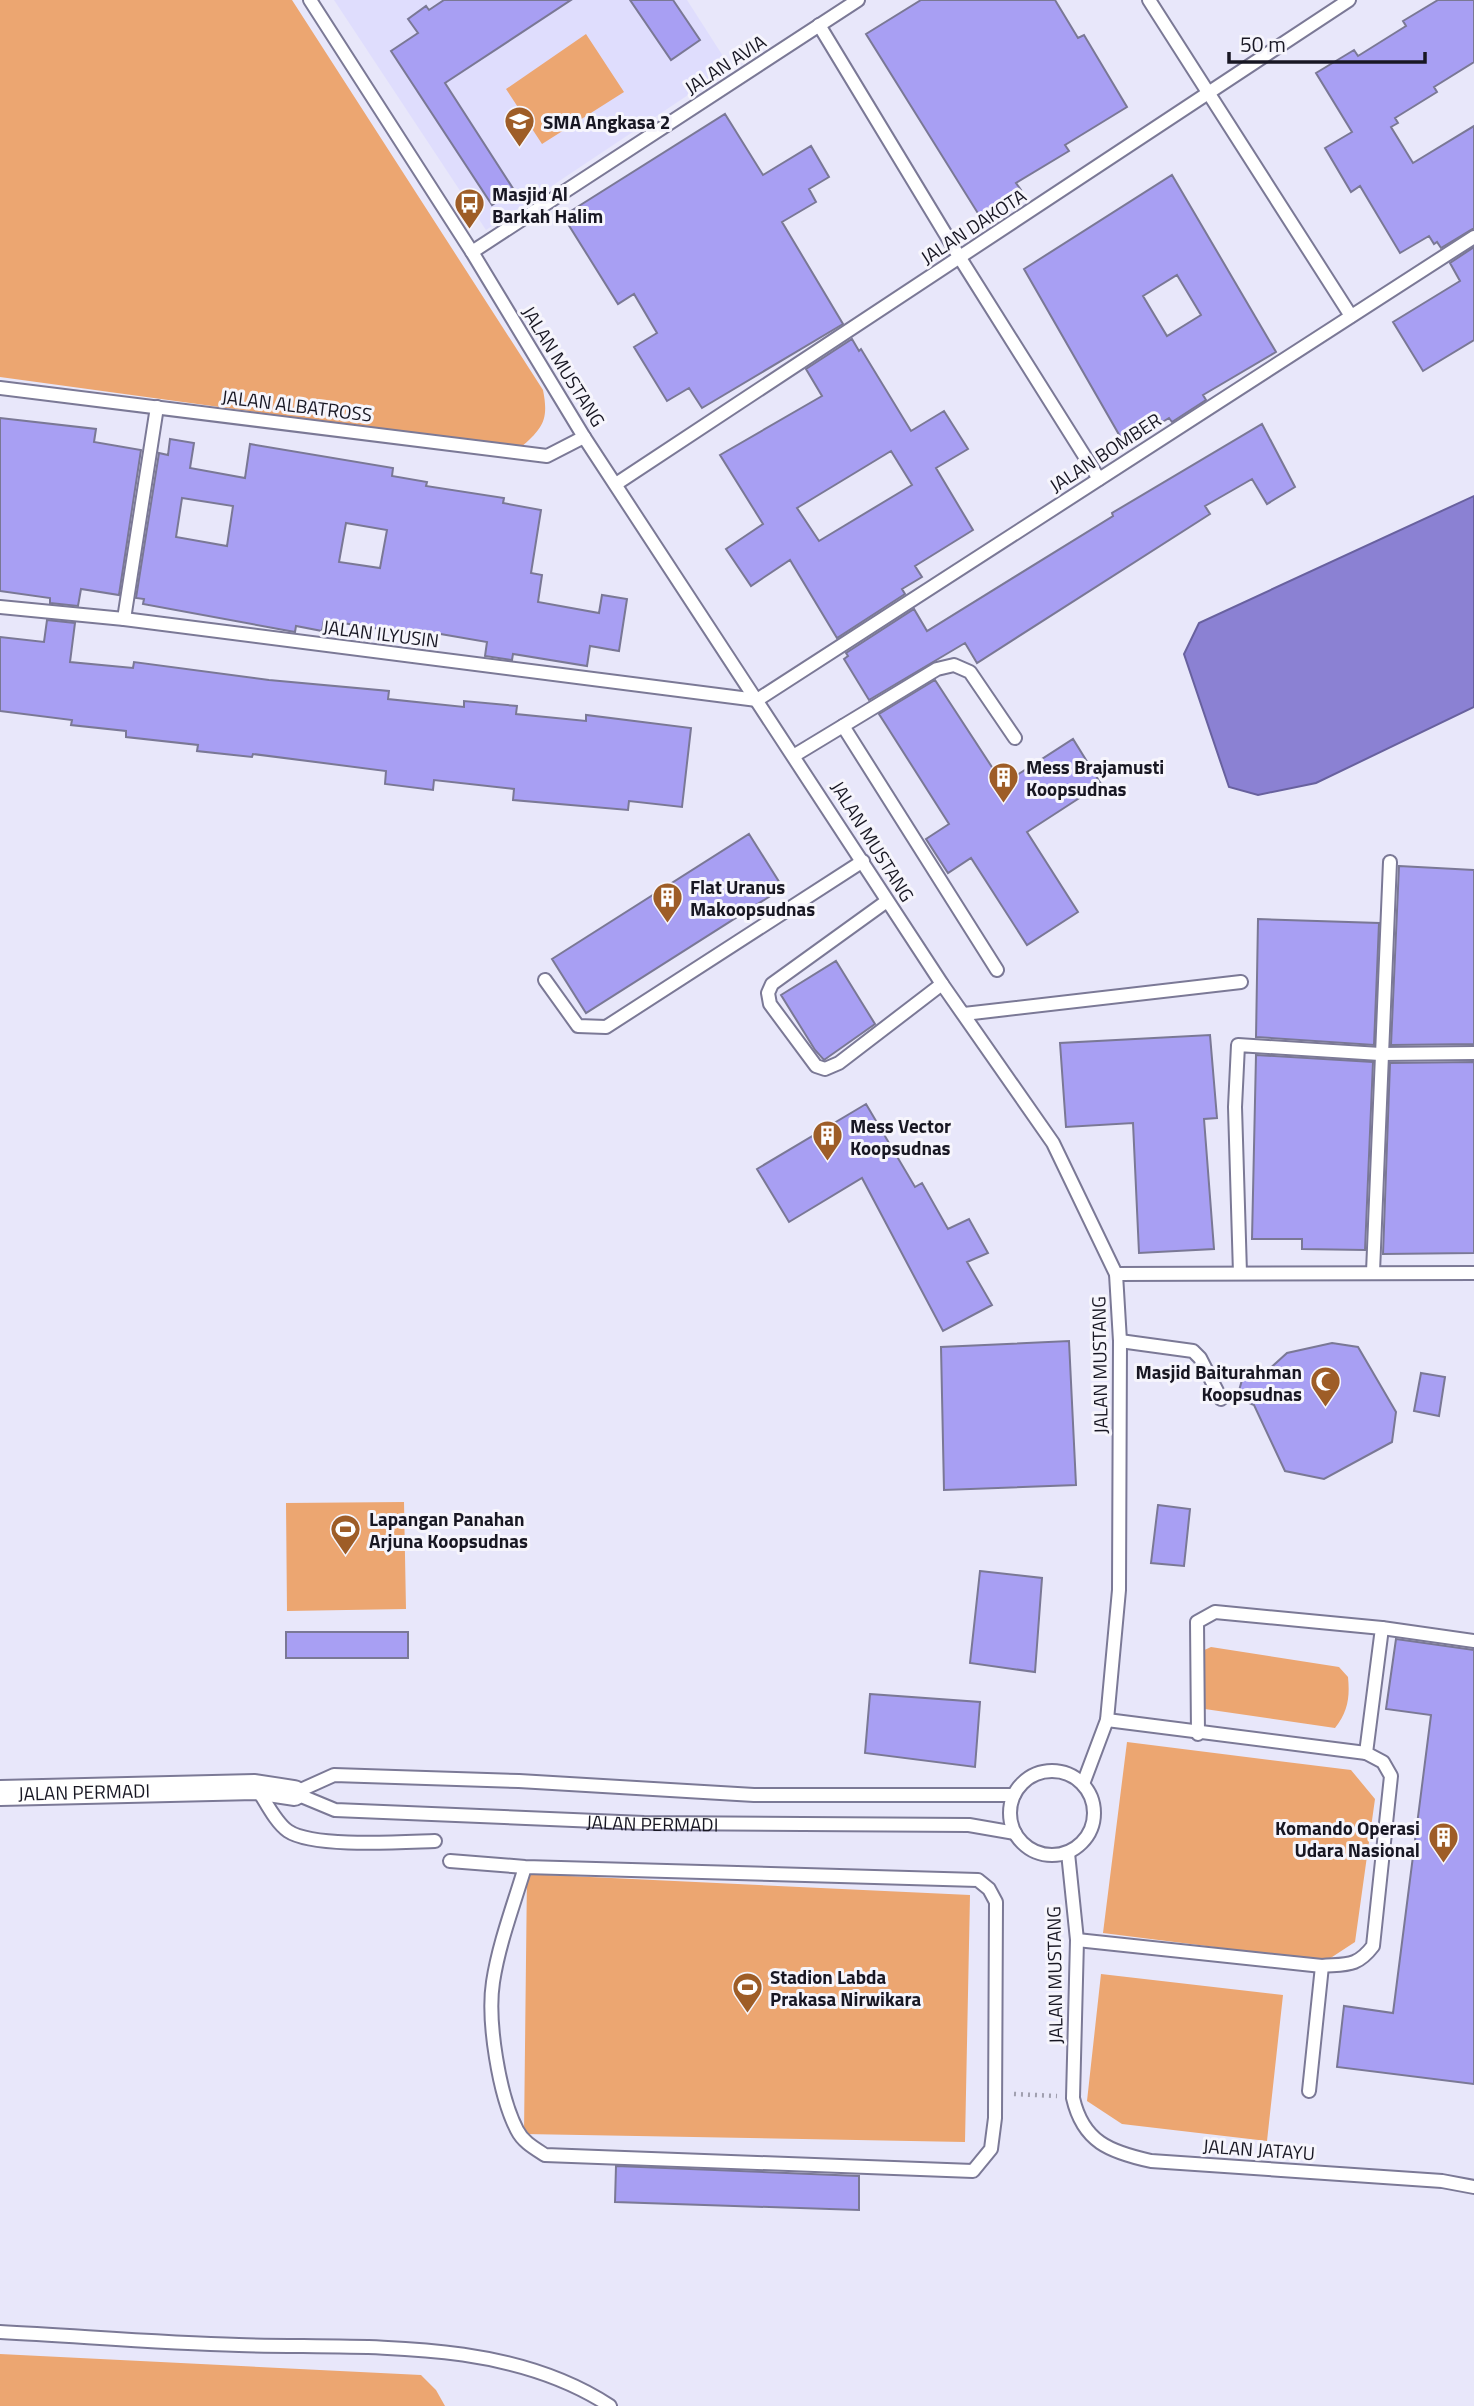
<svg xmlns="http://www.w3.org/2000/svg" width="1474" height="2406" font-family="'Titillium Web',sans-serif">
  <style>
    .built { fill: #dfddfd }
    .green { fill: #eca671 }
    .water { fill: #8b81d3; stroke: #68619e; stroke-width: 2 }
    .building { fill: #a89ff3; stroke: #7a7895; stroke-width: 2; fill-rule: evenodd }
    .lines { fill: none; stroke-linecap: round; stroke-linejoin: round }
    .lane-casing { stroke: #7b7996; stroke-width: 16 }
    .street-casing { stroke: #7b7996; stroke-width: 28 }
    .path { stroke: #a09faf; stroke-width: 4.5; stroke-dasharray: 2 5; stroke-linecap: butt }
    .lane { stroke: #fff; stroke-width: 12 }
    .street { stroke: #fff; stroke-width: 24 }
    .labels { text-anchor: middle; dominant-baseline: central; stroke-width: 6; stroke-linejoin: round; paint-order: stroke }
    .street-label { font-size: 19px; fill: #181723; stroke: #f6f5fc }
    .poi-label { font-size: 19px; font-weight: bold; fill: #181723; stroke: #f6f5fc; text-anchor: start }
  </style>
  <rect width="100%" height="100%" fill="#e8e7fa"/>
  <path class="built" d="M334 0H687L730 67 486 230Z"/>
  <path class="green" d="M0 0H292L543 390C549 420 543 428 520 448L0 377Z
    M586 34 624 92 542 144 506 89Z
    M404 1502 406 1609 287 1611 286 1503Z
    M1211 1647 1339 1667 1348 1677C1350 1697 1348 1712 1335 1728L1191 1707 1200 1652Z
    M1127 1742 1351 1770 1375 1799 1355 1942 1326 1961 1103 1933Z
    M527 1874 970 1895 965 2142 524 2134Z
    M1101 1974 1283 1995 1267 2141 1122 2124 1087 2101Z
    M0 2354 421 2375 436 2390 445 2406H0Z"/>
  <path class="water" d="M1474 496V707L1316 783 1258 795 1229 787 1184 654 1199 623Z"/>
  <path class="building" d="M444 0H571L445 83 514 190 492 205 391 51 418 33 408 19 426 6 429 10Z
    M630 0H673L700 40 671 60Z
    M921 0H1055L1078 38 1084 35 1127 107 1065 145 1069 151 1016 183 1021 190 979 215 866 34Z
    M1438 0H1474V62L1434 87 1437 92 1395 118 1398 123 1391 127 1413 163 1474 126V228L1441 248 1437 242 1434 244 1429 236 1400 253 1360 186 1351 192 1325 148 1352 132 1316 73 1354 50 1358 56 1406 26 1403 21Z
    M725 114 763 175 811 146 829 177 809 189 816 202 782 222 843 324 702 408 689 388 667 401 634 347 657 333 634 294 618 304 563 216Z
    M1172 175 1276 352 1203 395 1206 400 1172 422 1169 418 1125 445 1024 269ZM1177 275 1201 315 1167 336 1143 296Z
    M1474 247V340L1423 371 1393 322 1460 281 1450 263Z
    M852 339 859 351 861 349 911 431 944 411 968 449 936 468 973 530 915 566 922 577 902 589 905 594 837 638 790 560 751 586 726 549 763 524 720 455 822 396 806 369ZM891 451 912 485 819 541 797 508Z
    M0 418 96 429 94 442 141 450 119 595 81 589 78 606 50 603V598L0 591Z
    M1262 424 1295 487 1267 504 1252 479 1205 506 1210 514 977 663 965 643 869 700 844 659 848 656 846 653 914 609 927 631 1113 516 1112 513Z
    M170 439 194 443 190 468 245 478 250 444 393 468 392 476 427 482 426 486 504 498 503 503 541 510 531 573 542 575 538 602 599 613 602 595 627 599 619 651 590 646 587 666 513 654 512 660 485 656 487 642 423 631V636L324 620 322 631 296 626 295 632 143 604 144 599 136 598 159 453 168 455ZM182 498 233 506 227 546 176 537ZM346 523 387 530 380 568 339 562Z
    M47 620 75 623 70 662 133 668 134 662 269 680 389 691 388 699 464 707V701L517 706 516 714 586 721V715L691 728 682 807 629 801 628 810 513 800 514 789 434 780 433 790 385 784 386 771 253 754 252 757 197 751 198 745 126 737V731L71 725 72 720 0 711V637L44 642Z
    M935 680 1003 784 1073 739 1101 784 1027 832 1078 912 1027 945 971 858 948 873 926 839 949 824 879 714Z
    M749 834 783 888 586 1013 552 959Z
    M1399 866 1474 870V1044L1391 1045Z
    M1258 919 1379 923 1374 1045 1256 1037Z
    M836 961 875 1024 824 1060 815 1050 781 995Z
    M1210 1035 1217 1118 1204 1119 1214 1249 1139 1253 1133 1123 1066 1127 1060 1043Z
    M1256 1055 1373 1062 1365 1250 1302 1249V1239H1252Z
    M1474 1062V1253L1383 1254 1390 1063Z
    M866 1104 915 1187 922 1183 948 1229 969 1219 988 1253 967 1262 992 1305 943 1331 862 1178 789 1222 757 1169Z
    M1069 1341 1076 1485 944 1490 941 1347Z
    M1332 1343 1358 1347 1396 1412 1392 1442 1324 1479 1285 1471 1254 1405 1237 1398 1245 1369 1265 1373 1287 1353Z
    M1421 1373 1445 1377 1439 1416 1414 1411Z
    M1158 1505 1190 1509 1184 1566 1151 1563Z
    M980 1571 1042 1578 1035 1672 970 1663Z
    M286 1632H408V1658H286Z
    M1396 1639 1474 1650V2084L1337 2067 1344 2006 1393 2013 1431 1715 1386 1709Z
    M870 1694 980 1702 975 1767 865 1753Z
    M616 2166 859 2176V2210L615 2202Z"/>
  <g class="lines">
    <defs>
      <g id="lane">
        <path d="M310 0 472 252 584 437 942 984 1053 1143 1116 1274 1120 1341 1119 1590 1107 1720 1083 1784"/>
        <path d="M1149 0 1351 316"/>
        <path d="M819 25 960 258 1099 479"/>
        <path d="M472 252 858 0"/>
        <path d="M0 388 547 456 584 437"/>
        <path d="M616 484 1349 0"/>
        <path d="M0 607 124 619 757 700"/>
        <path d="M124 619 157 407"/>
        <path d="M757 700 1474 237"/>
        <path d="M843 726 997 970"/>
        <path d="M795 755 937 669 954 665 970 672 1015 738"/>
        <path d="M887 901 772 984 768 993 770 1004 816 1066 825 1069 839 1063 942 984"/>
        <path d="M545 980 578 1026 606 1027 863 861"/>
        <path d="M964 1014 1241 982"/>
        <path d="M1373 1272 1390 862"/>
        <path d="M1240 1273 1235 1107 1238 1045 1380 1054 1474 1053"/>
        <path d="M1116 1274 1474 1273"/>
        <path d="M1120 1341 1193 1351 1200 1358 1221 1399"/>
        <path d="M1382 1628 1474 1641"/>
        <path d="M1107 1720 1366 1753"/>
        <circle cx="1052" cy="1813" r="42"/>
        <path d="M256 1787C265 1800 275 1822 288 1831 313 1848 402 1842 435 1841"/>
        <path id="s1" d="M294 1793 335 1810 644 1823 969 1825 1015 1833"/>
        <path d="M294 1793 334 1775 519 1781 754 1795H1014"/>
        <path d="M1068 1853 1077 1940 1073 2098C1083 2142 1110 2152 1151 2161L1442 2181 1474 2187"/>
        <path d="M450 1861 525 1867 978 1880 989 1889 996 1902 995 2118 991 2149 973 2171 545 2155C534 2148 523 2142 517 2130 499 2095 487 2021 493 1982 499 1943 514 1904 525 1867"/>
        <path d="M1077 1940 1322 1966C1347 1964 1357 1967 1373 1946L1391 1776 1383 1762 1366 1753 1382 1628 1215 1612 1197 1622 1198 1734"/>
        <path d="M1309 2091 1322 1966"/>
        <path d="M0 2332C79 2336 159 2343 239 2345 361 2349 504 2336 610 2406"/>
      </g>
      <g id="street">
        <path id="s2" d="M0 1793 255 1787 294 1793"/>
      </g>
    </defs>
    <use href="#lane" class="lane-casing"/>
    <use href="#street" class="street-casing"/>
    <path class="path" d="M1014 2094 1057 2096"/>
    <use href="#lane" class="lane"/>
    <use href="#street" class="street"/>
  </g>
  <defs>
    <symbol id="school-pin" viewBox="-11 -11 22 30"><path d="M0 17L-7.5 6A9.5 9.5 0 1 1 7.5 6Z" fill="#9e5d27" stroke="#f6f5fc"/><path d="M0-5L7-2L0 1L-7-2ZM-4 1L0 2.5L4 1V4Q0 6-4 4Z" fill="#fff"/></symbol>
    <symbol id="bus-pin" viewBox="-11 -11 22 30"><path d="M0 17L-7.5 6A9.5 9.5 0 1 1 7.5 6Z" fill="#9e5d27" stroke="#f6f5fc"/><path d="M-5-6H5V4H4V6H2V4H-2V6H-4V4H-5ZM-3.5-4V0h7V-4ZM-3.5 1.2v1.5H-2V1.2ZM2 1.2v1.5H3.5V1.2Z" fill="#fff"/></symbol>
    <symbol id="building-pin" viewBox="-11 -11 22 30"><path d="M0 17L-7.5 6A9.5 9.5 0 1 1 7.5 6Z" fill="#9e5d27" stroke="#f6f5fc"/><path d="M-4-6H4V6H1V3H-1V6H-4ZM-2.5-4.3h1.7v1.8h-1.7ZM.8-4.3h1.7v1.8H.8ZM-2.5-1h1.7V.8h-1.7ZM.8-1h1.7V.8H.8Z" fill="#fff"/></symbol>
    <symbol id="mosque-pin" viewBox="-11 -11 22 30"><path d="M0 17L-7.5 6A9.5 9.5 0 1 1 7.5 6Z" fill="#9e5d27" stroke="#f6f5fc"/><path d="M3.5-4.9A6 6 0 1 0 3.5 4.9A5 5 0 1 1 3.5-4.9Z" fill="#fff"/></symbol>
    <symbol id="stadium-pin" viewBox="-11 -11 22 30"><path d="M0 17L-7.5 6A9.5 9.5 0 1 1 7.5 6Z" fill="#9e5d27" stroke="#f6f5fc"/><path d="M0-5a6.5 5 0 1 0 0 10a6.5 5 0 1 0 0-10ZM-3.5-1.8h7v3.6h-7Z" fill="#fff"/></symbol>
  </defs>
  <g fill-rule="evenodd">
    <use href="#school-pin" x="502" y="104" width="35" height="47"/>
    <use href="#bus-pin" x="452" y="186" width="35" height="47"/>
    <use href="#building-pin" x="986" y="760" width="35" height="47"/>
    <use href="#building-pin" x="650" y="880" width="35" height="47"/>
    <use href="#building-pin" x="810" y="1118" width="35" height="47"/>
    <use href="#mosque-pin" x="1308" y="1364" width="35" height="47"/>
    <use href="#stadium-pin" x="328" y="1512" width="35" height="47"/>
    <use href="#building-pin" x="1426" y="1820" width="35" height="47"/>
    <use href="#stadium-pin" x="730" y="1970" width="35" height="47"/>
  </g>
  <g class="labels">
    <g class="street-label">
      <text transform="translate(725 64) rotate(-33)">JALAN AVIA</text>
      <text transform="translate(973 226) rotate(-33)">JALAN DAKOTA</text>
      <text transform="translate(564 366) rotate(58)">JALAN MUSTANG</text>
      <text transform="translate(297 405) rotate(7)">JALAN ALBATROSS</text>
      <text transform="translate(1105 452) rotate(-33)">JALAN BOMBER</text>
      <text transform="translate(381 633) rotate(7)">JALAN ILYUSIN</text>
      <text transform="translate(873 841) rotate(58)">JALAN MUSTANG</text>
      <text transform="translate(1099 1365) rotate(-91)">JALAN MUSTANG</text>
      <text stroke="none"><textPath href="#s2" startOffset="84">JALAN PERMADI</textPath></text>
      <text stroke="none"><textPath href="#s1" startOffset="362">JALAN PERMADI</textPath></text>
      <text transform="translate(1054 1975) rotate(-91)">JALAN MUSTANG</text>
      <text transform="translate(1259 2149) rotate(4)">JALAN JATAYU</text>
    </g>
    <g class="poi-label">
      <text x="543" y="121">SMA Angkasa 2</text>
      <text x="492" y="193">Masjid Al<tspan x="492" dy="22">Barkah Halim</tspan></text>
      <text x="1026" y="766">Mess Brajamusti<tspan x="1026" dy="22">Koopsudnas</tspan></text>
      <text x="690" y="886">Flat Uranus<tspan x="690" dy="22">Makoopsudnas</tspan></text>
      <text x="850" y="1125">Mess Vector<tspan x="850" dy="22">Koopsudnas</tspan></text>
      <text x="1302" y="1371" text-anchor="end">Masjid Baiturahman<tspan x="1302" dy="22">Koopsudnas</tspan></text>
      <text x="369" y="1518">Lapangan Panahan<tspan x="369" dy="22">Arjuna Koopsudnas</tspan></text>
      <text x="1420" y="1827" text-anchor="end">Komando Operasi<tspan x="1420" dy="22">Udara Nasional</tspan></text>
      <text x="770" y="1976">Stadion Labda<tspan x="770" dy="22">Prakasa Nirwikara</tspan></text>
    </g>
  </g>
  <path d="M1229 52v10h196v-10" fill="none" stroke="#181723" stroke-width="3.5"/>
  <text x="1240" y="52" font-size="21" fill="#181723" stroke="#f6f5fc" stroke-width="5" paint-order="stroke">50 m</text>
</svg>
